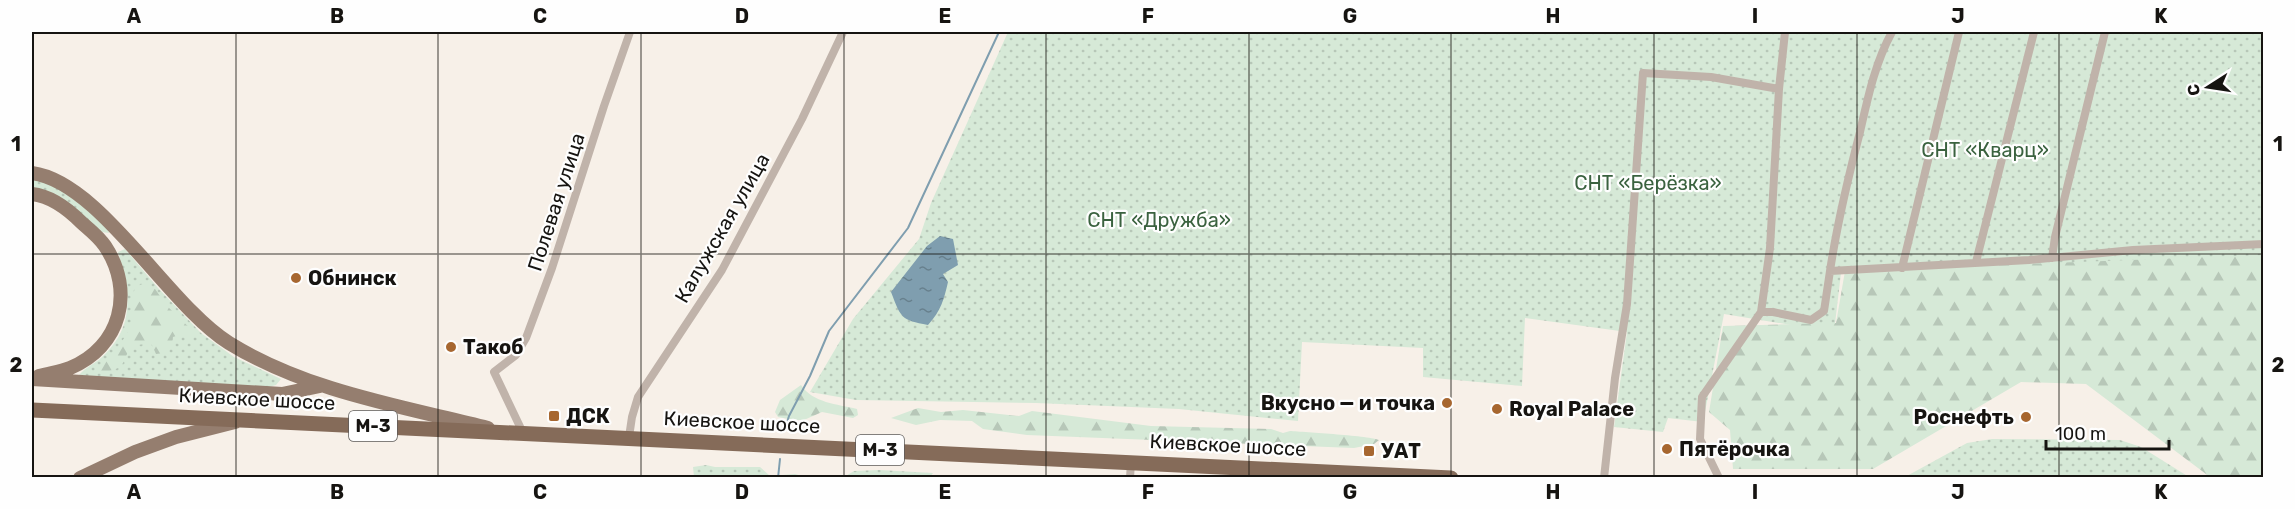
<svg xmlns="http://www.w3.org/2000/svg" width="2295" height="509" font-family="Rubik,sans-serif">
  <style>
    .green { fill: url(#green-dots) }
    .forest { fill: url(#forest-firs) }
    .water { fill: url(#water-ripples) }
    .lines { fill: none; stroke-linecap: round; stroke-linejoin: round }
    .stream { stroke: #7f9eaf; stroke-width: 2 }
    .street { stroke: #c0b3aa; stroke-width: 8 }
    .primary { stroke: #957e6f; stroke-width: 14 }
    .highway { stroke: #856b59; stroke-width: 15 }
    .grid { fill: none; stroke: #161411; stroke-width: 1.5; stroke-opacity: 0.55 }
    .poi-dot { fill: #a76730; stroke: #fefefe; stroke-width: 2 }
    .labels { text-anchor: middle; dominant-baseline: central; stroke-width: 4.5; stroke-linejoin: round; paint-order: stroke }
    .shield { fill: #fefefe; stroke: #5c5a58; stroke-width: 1.5 }
    .shield-label { font-size: 18px; font-weight: bold; fill: #161411 }
    .park-label { font-size: 20px; fill: #3a623f; stroke: #fefefe }
    .street-label { font-size: 20px; fill: #161411; stroke: #fefefe }
    .poi-label { font-size: 20px; font-weight: bold; fill: #161411; stroke: #fefefe; text-anchor: start }
    .neatline { fill: none; stroke: #161411; stroke-width: 2 }
    .grid-label { font-size: 20px; text-anchor: middle; font-weight: bold; fill: #161411 }
  </style>
  <defs>
    <pattern id="green-dots" width="8" height="8" patternUnits="userSpaceOnUse" patternTransform="scale(1.5)"><rect width="8" height="8" fill="#d6e9d7"/><path d="M2 2h.1M6 6h.1" fill="none" stroke="#b7c7b8" stroke-width="1.8" stroke-linecap="round"/></pattern>
    <pattern id="forest-firs" width="22" height="20" patternUnits="userSpaceOnUse" patternTransform="scale(1.5)"><rect width="22" height="20" fill="#d6e9d7"/><path d="M5 1l3.5 6h-7zM16 11l3.5 6h-7z" fill="#b7c7b8"/></pattern>
    <pattern id="water-ripples" width="26" height="14" patternUnits="userSpaceOnUse" patternTransform="scale(1.5)"><rect width="26" height="14" fill="#7f9eaf"/><path d="M2 4q2-2 4 0t4 0M15 11q2-2 4 0t4 0" fill="none" stroke="#67808d"/></pattern>
  </defs>
  <rect width="100%" height="100%" fill="#f7f0e8"/>
  <path class="green" d="M1008 32H2263V258L1841 273 1834 332 1724 314 1703 422 1668 418 1663 432 1614 427 1627 332 1525 318 1522 386 1423 377V348L1302 342 1298 421 1179 409 1036 403 856 400 810 392 853 319 919 239 931 203Z
    M32 178C62 186 84 207 107 227L109 233 102 232 78 212 32 188Z
    M125 249 159 289 201 333 234 357 281 379 276 385 258 390 95 380 79 375C86 367 94 364 101 358 136 326 130 293 118 252Z
    M1992 439 2120 440 2141 447 2189 477H1905L1967 443Z
    M706 465 715 467H760L770 476 795 474 805 477H694L693 467Z
    M879 470 933 473 930 477H844L854 471Z"/>
  <path class="forest" d="M2263 255V477H2210L2086 384 2021 382 1873 469H1733L1730 430 1709 412 1723 326 1836 323 1845 271Z
    M143 284 155 289 167 306 197 335 191 338 179 335 173 337C172 348 167 353 156 354L151 343 131 346C120 366 127 368 100 373L97 368C108 356 129 339 131 322 133 309 127 288 143 284Z
    M801 385C813 403 837 404 857 409L858 415 853 418 822 412 804 420H794L778 417 775 412 780 400Z
    M918 408 941 412 963 410 1019 416 1032 411 1151 426 1271 429 1283 433 1290 431C1304 432 1372 436 1379 440L1374 444 1354 448 1027 435 983 429 972 421 940 420 916 425 891 418Z"/>
  <path class="water" d="M940 236 953 239 958 265 943 274 948 282C944 299 941 311 928 325 901 320 901 318 891 292L927 246Z"/>
  <g class="lines">
    <path class="stream" d="M785 429 789 416 810 376 829 331 908 228 999 32
      M778 478 780 459"/>
    <path class="street" d="M2052 258 2055 237 2105 32
      M1976 262 2034 32
      M1902 268 1959 32
      M1830 271C1837 224 1848 178 1860 132 1868 97 1875 63 1892 32
      M1761 312H1773L1811 320 1824 311 1830 271 2029 260 2133 250 2264 244
      M523 433 494 372 516 355 526 338 552 268 604 106 630 32
      M629 437 632 417 638 397 722 270 802 119 843 32
      M1130 478 1131 462
      M1604 478 1615 378 1627 304 1643 73 1711 77 1779 89 1785 32
      M1719 478 1700 439 1702 397 1761 312 1770 248 1779 89"/>
    <path class="primary" d="M32 173C100 182 168 305 229 343 307 391 400 406 488 428
      M32 194C51 196 69 210 82 223 90 230 99 237 105 246 135 291 121 347 70 368 60 372 49 373 39 376
      M32 379 282 394 320 386
      M80 478 135 452 176 437 235 422"/>
    <path class="highway" d="M32 410 1451 478"/>
  </g>
  <path class="grid" d="M236 32V478M438 32V478M641 32V478M844 32V478M1046 32V478M1249 32V478M1451 32V478M1654 32V478M1857 32V478M2059 32V478M32 254H2264"/>
  <g class="poi-dot">
    <circle cx="296" cy="278" r="6"/>
    <circle cx="451" cy="347" r="6"/>
    <circle cx="1447" cy="403" r="6"/>
    <circle cx="1497" cy="409" r="6"/>
    <rect x="548" y="410" width="12" height="12" rx="3"/>
    <circle cx="2026" cy="417" r="6"/>
    <circle cx="1667" cy="449" r="6"/>
    <rect x="1363" y="445" width="12" height="12" rx="3"/>
  </g>
  <g class="labels">
    <g class="shield">
      <rect x="349" y="411" width="48" height="30" rx="4.5"/>
      <rect x="856" y="435" width="48" height="30" rx="4.5"/>
    </g>
    <g class="shield-label">
      <text x="373" y="426">М-3</text>
      <text x="880" y="450">М-3</text>
    </g>
    <g class="park-label">
      <text x="1985" y="150">СНТ «Кварц»</text>
      <text x="1648" y="183">СНТ «Берёзка»</text>
      <text x="1159" y="220">СНТ «Дружба»</text>
    </g>
    <g class="street-label">
      <text transform="translate(556 202) rotate(-72)">Полевая улица</text>
      <text transform="translate(722 228) rotate(-60)">Калужская улица</text>
      <text transform="translate(257 399) rotate(3)">Киевское шоссе</text>
      <text transform="translate(742 422) rotate(3)">Киевское шоссе</text>
      <text transform="translate(1228 445) rotate(3)">Киевское шоссе</text>
    </g>
    <g class="poi-label">
      <text x="308" y="278">Обнинск</text>
      <text x="463" y="347">Такоб</text>
      <text x="1435" y="403" text-anchor="end">Вкусно — и точка</text>
      <text x="1509" y="409">Royal Palace</text>
      <text x="566" y="416">ДСК</text>
      <text x="2014" y="417" text-anchor="end">Роснефть</text>
      <text x="1679" y="449">Пятёрочка</text>
      <text x="1381" y="451">УАТ</text>
    </g>
  </g>
  <rect width="2295" height="509" fill="none" stroke="#fefefe" stroke-width="66"/>
  <g transform="translate(2208 87) rotate(258)" stroke="#fefefe" stroke-width="4.5" paint-order="stroke">
  <path d="M0-4.5L10 22L0 15L-10 22Z" fill="#161411"/>
  <text y="-9" font-size="16" font-weight="bold" text-anchor="middle" fill="#161411">С</text>
  </g>
  <path d="M2046 440v9h123v-9" fill="none" stroke="#161411" stroke-width="3"/>
  <text x="2055" y="440" font-size="18" fill="#161411" stroke="#fefefe" stroke-width="4.5" paint-order="stroke">100 m</text>
  <rect x="33" y="33" width="2229" height="443" class="neatline"/>
  <g class="grid-label">
    <text x="134" y="23">A</text>
    <text x="337" y="23">B</text>
    <text x="540" y="23">C</text>
    <text x="742" y="23">D</text>
    <text x="945" y="23">E</text>
    <text x="1148" y="23">F</text>
    <text x="1350" y="23">G</text>
    <text x="1553" y="23">H</text>
    <text x="1755" y="23">I</text>
    <text x="1958" y="23">J</text>
    <text x="2161" y="23">K</text>
    <text x="16" y="151">1</text>
    <text x="2278" y="151">1</text>
    <text x="16" y="372">2</text>
    <text x="2278" y="372">2</text>
    <text x="134" y="499">A</text>
    <text x="337" y="499">B</text>
    <text x="540" y="499">C</text>
    <text x="742" y="499">D</text>
    <text x="945" y="499">E</text>
    <text x="1148" y="499">F</text>
    <text x="1350" y="499">G</text>
    <text x="1553" y="499">H</text>
    <text x="1755" y="499">I</text>
    <text x="1958" y="499">J</text>
    <text x="2161" y="499">K</text>
  </g>
</svg>
